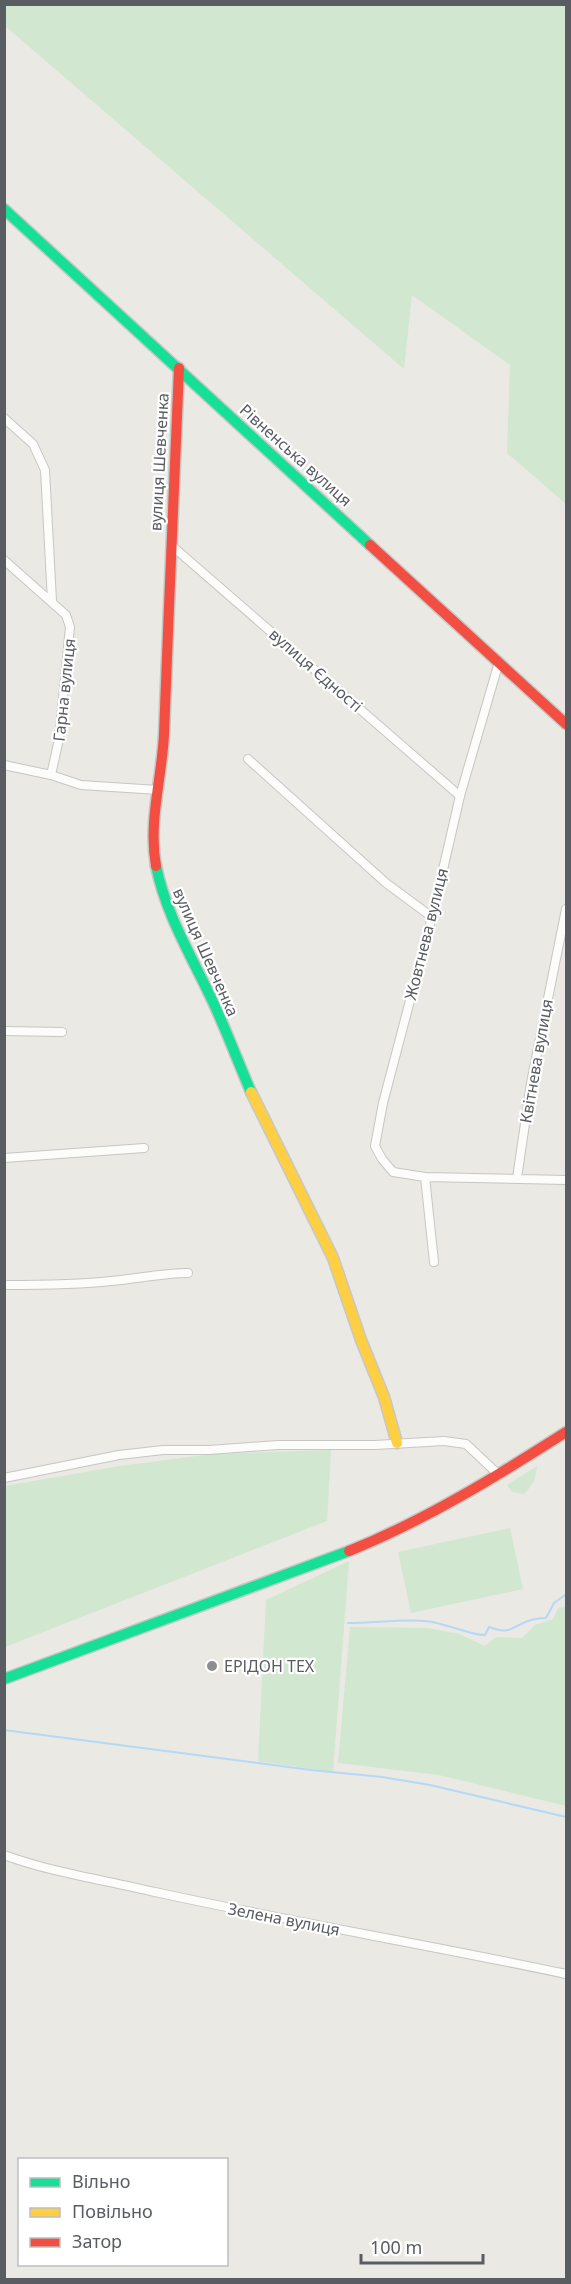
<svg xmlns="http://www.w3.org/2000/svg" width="571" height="2284" font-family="'Noto Sans',sans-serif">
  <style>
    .green { fill: #d1e7cf }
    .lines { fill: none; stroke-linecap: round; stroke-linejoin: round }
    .stream { stroke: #b5d8f7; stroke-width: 2 }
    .street-casing { stroke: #c6c6c4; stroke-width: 10 }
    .fast-casing { stroke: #c6c7c6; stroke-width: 13 }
    .slow-casing { stroke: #c6c7c6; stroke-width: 13 }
    .jam-casing { stroke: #c6c7c6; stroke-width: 13 }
    .street { stroke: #fcfcfb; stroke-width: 8 }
    .fast { stroke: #16e098; stroke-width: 10 }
    .slow { stroke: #ffcf43; stroke-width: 10 }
    .jam { stroke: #f24e42; stroke-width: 10 }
    .poi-dot { fill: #8c8e90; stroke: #fff; stroke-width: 2 }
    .labels { text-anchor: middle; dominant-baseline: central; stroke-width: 4.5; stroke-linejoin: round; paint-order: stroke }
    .street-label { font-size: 16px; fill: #595d62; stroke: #fff }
    .poi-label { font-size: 16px; fill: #595d62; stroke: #fff; text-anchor: start }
  </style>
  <rect width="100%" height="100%" fill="#eae9e4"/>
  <path class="green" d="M5 4 566 5V504L507 453 510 365 412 295 404 369 5 26Z
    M331 1450 327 1521 5 1647V1486L120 1466 212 1454Z
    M537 1466C536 1478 533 1485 524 1494L512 1492 507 1485Z
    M510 1528 523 1589 411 1613 398 1552Z
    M349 1561 333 1772 258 1761 266 1600Z
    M566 1607V1806L439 1775 338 1763 350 1627 428 1628 459 1634 485 1646 496 1637 522 1638 535 1625 553 1619 558 1608Z"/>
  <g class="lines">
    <path class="stream" d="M348 1623C374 1623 400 1619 425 1621 443 1622 472 1636 485 1635L489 1627C513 1636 512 1625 531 1620 535 1619 541 1618 546 1618L554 1603 565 1595 566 1598
      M4 1730 311 1770 382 1777 430 1785 566 1817"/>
    <defs>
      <path id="street" d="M4 418 33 444 45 470 52 601
        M171 545 460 796
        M4 560 66 615 70 627 59 739 51 775
        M499 662 460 796 432 917 383 1103 375 1146 382 1159 393 1172 425 1177 566 1180
        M248 759 386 883 432 917
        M4 765 51 775 81 785 158 790
        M4 1031 62 1032
        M4 1158 144 1148
        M425 1177 434 1262
        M517 1178 531 1083 566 909
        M4 1285C40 1285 76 1285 111 1281 137 1279 162 1273 188 1273
        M4 1478 119 1455 163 1450H209L278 1445H375L444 1441 466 1444 499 1475
        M4 1855C53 1873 105 1880 155 1892 292 1922 430 1945 566 1974"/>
      <path id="fast" d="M4 209 370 545
        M156 866C166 915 192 957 213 1002 227 1032 238 1062 251 1092
        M4 1679 349 1551"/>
      <path id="slow" d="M251 1092 333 1258 361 1340 384 1397 397 1443"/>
      <path id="jam" d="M370 545 566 724
        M156 866C148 822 162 778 164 734 169 612 173 490 179 368
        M349 1551C426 1520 497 1476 566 1432"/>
    </defs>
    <use href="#street" class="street-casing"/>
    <use href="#fast" class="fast-casing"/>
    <use href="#slow" class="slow-casing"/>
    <use href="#jam" class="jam-casing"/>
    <use href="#street" class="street"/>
    <use href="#fast" class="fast"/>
    <use href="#slow" class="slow"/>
    <use href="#jam" class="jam"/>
  </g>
  <circle class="poi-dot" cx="212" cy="1666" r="6"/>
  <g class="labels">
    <g class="street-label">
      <text transform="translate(296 455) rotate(42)">Рівненська вулиця</text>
      <text transform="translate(159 462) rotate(-87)">вулиця Шевченка</text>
      <text transform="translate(316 670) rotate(41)">вулиця Єдності</text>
      <text transform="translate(64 690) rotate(-84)">Гарна вулиця</text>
      <text transform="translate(426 934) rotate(-76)">Жовтнева вулиця</text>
      <text transform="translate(206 952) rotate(66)">вулиця Шевченка</text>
      <text transform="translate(536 1061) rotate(-80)">Квітнева вулиця</text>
      <text transform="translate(284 1919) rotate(11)">Зелена вулиця</text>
    </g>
    <g class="poi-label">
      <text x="224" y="1666">ЕРІДОН ТЕХ</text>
    </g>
  </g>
  <rect width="571" height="2284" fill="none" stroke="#595d62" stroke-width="12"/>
  <rect x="18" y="2158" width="210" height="108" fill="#ffffff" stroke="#bdbec0" stroke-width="1.5"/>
  <rect x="30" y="2178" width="30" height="9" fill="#16e098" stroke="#bdbec0" stroke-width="1.5"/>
  <text x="72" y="2188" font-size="18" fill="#595d62">Вільно</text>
  <rect x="30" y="2208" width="30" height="9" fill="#ffcf43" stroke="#bdbec0" stroke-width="1.5"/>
  <text x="72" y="2218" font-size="18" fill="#595d62">Повільно</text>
  <rect x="30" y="2238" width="30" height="9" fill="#f24e42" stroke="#bdbec0" stroke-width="1.5"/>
  <text x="72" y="2248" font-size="18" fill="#595d62">Затор</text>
  <path d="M361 2254v9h122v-9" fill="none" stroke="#595d62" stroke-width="3"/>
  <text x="370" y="2254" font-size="18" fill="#595d62" stroke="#ffffff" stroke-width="4.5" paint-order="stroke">100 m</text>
</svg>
